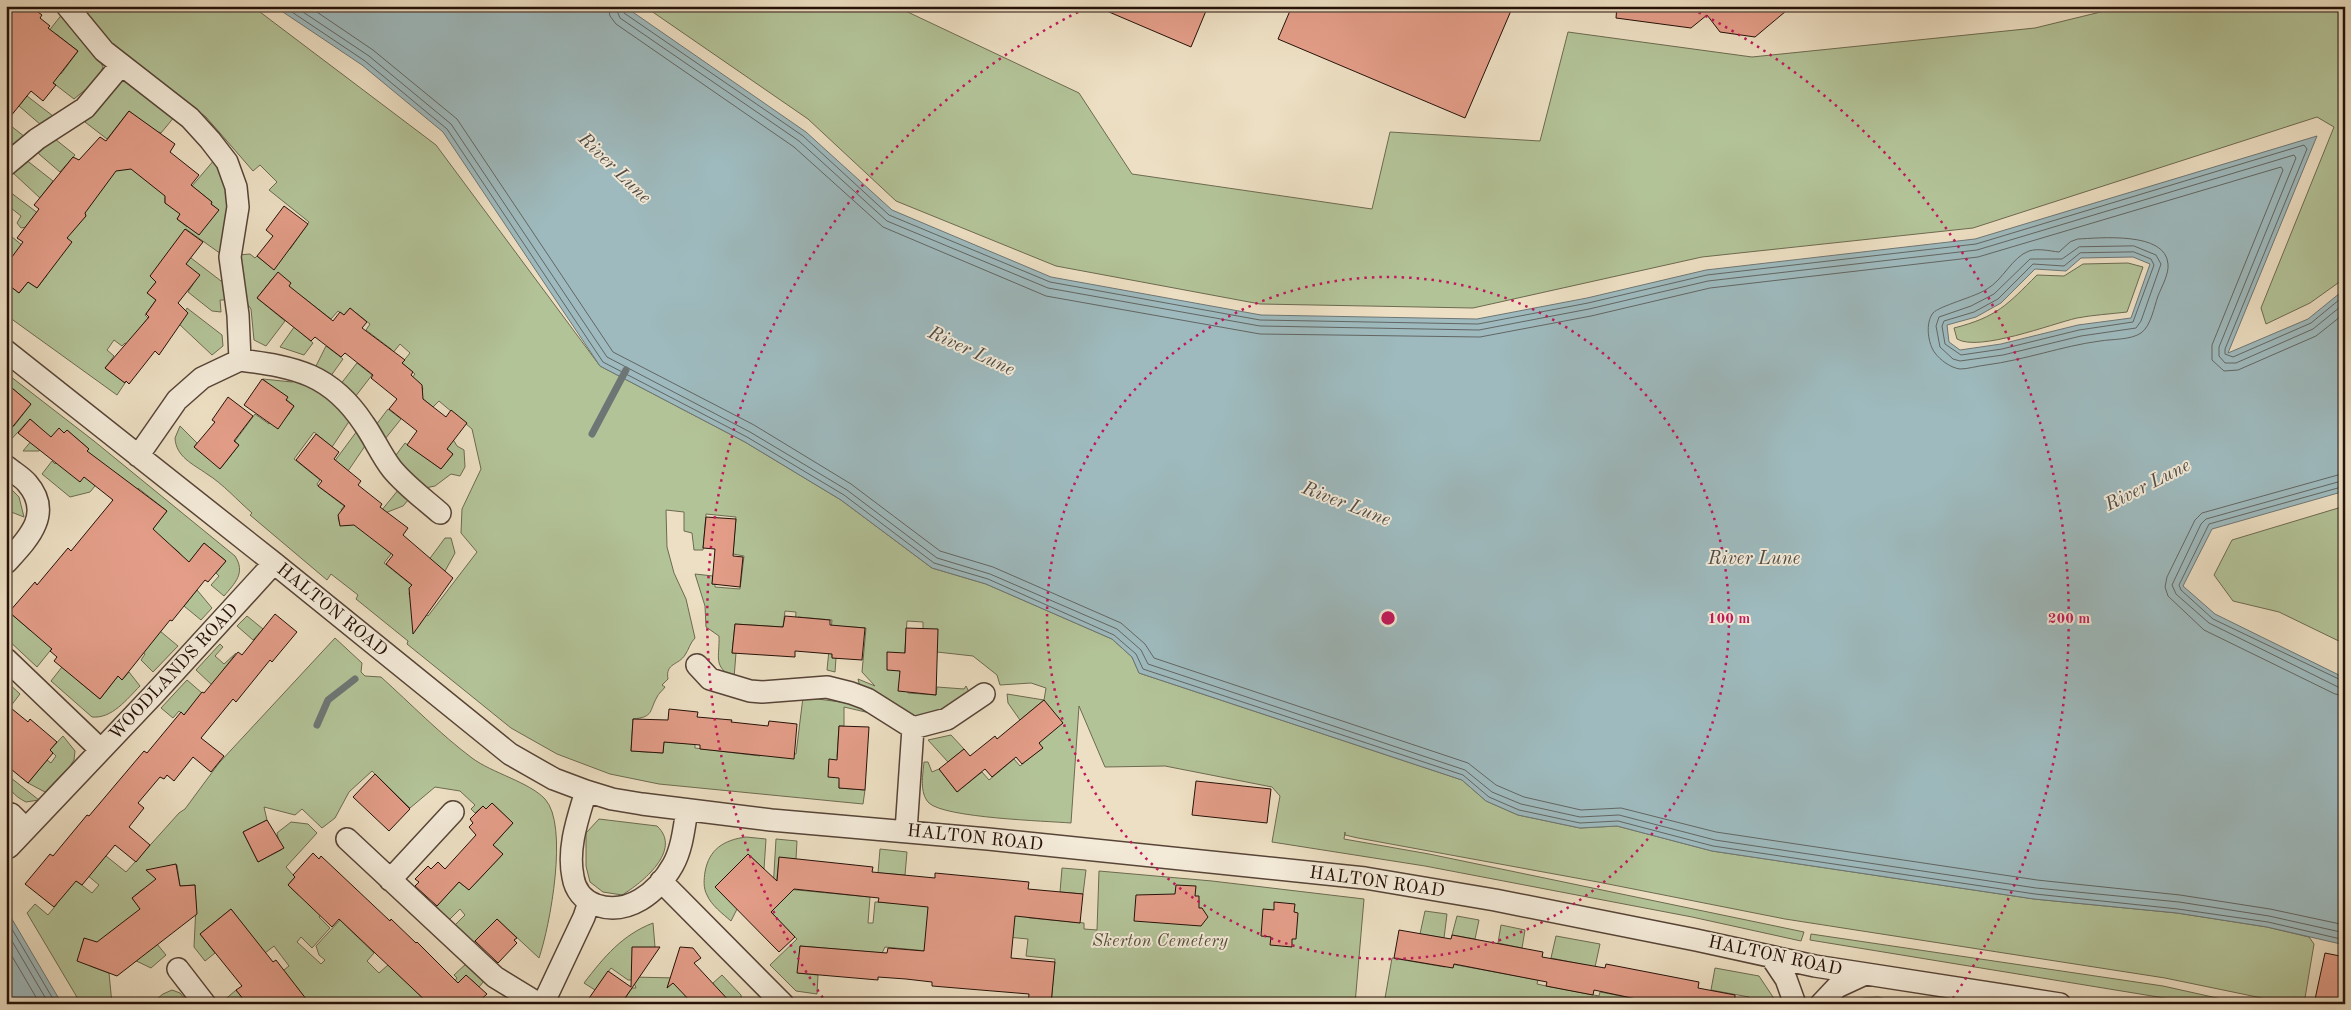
<svg xmlns="http://www.w3.org/2000/svg" width="2351" height="1010" font-family="'Old Standard TT',serif">
  <style>
    .green { fill: #b3c398; stroke: #6c6a50 }
    .water { fill: #9ebabe; stroke: #6e7675; fill-rule: evenodd }
    .lines { fill: none; stroke-linecap: round; stroke-linejoin: round }
    .shore { stroke: #626663; stroke-width: 1 }
    .stream { stroke: #6e7675; stroke-width: 7 }
    .building { fill: #e39d88; stroke: #251108 }
    .minor-casing { stroke: #574437; stroke-width: 24 }
    .minor { stroke: #f3ead8; stroke-width: 21 }
    .ring { fill: none; stroke: #c2185b; stroke-width: 2.5; stroke-dasharray: 2.5 5 }
    .labels { text-anchor: middle; dominant-baseline: central; stroke-width: 4; stroke-linejoin: round; paint-order: stroke }
    .street-label { font-size: 18px; fill: #251108; stroke: #f3ead8 }
    .park-label { font-size: 18px; font-style: italic; fill: #574f3a; stroke: #f3ead8 }
    .water-label { font-size: 19px; font-style: italic; fill: #4f4c48; stroke: #f3ead8 }
    .centre { fill: #c2185b; stroke: #f3ead8; stroke-width: 2.5 }
    .ring-label { font-size: 15px; text-anchor: middle; font-weight: bold; fill: #c2185b; stroke: #f3ead8; stroke-width: 4; stroke-linejoin: round; paint-order: stroke }
  </style>
  <rect width="100%" height="100%" fill="#eddfc3"/>
  <filter id="stains"><feTurbulence type="fractalNoise" baseFrequency=".004" numOctaves="4"/><feColorMatrix values="0 0 0 0 .2 0 0 0 0 .09 0 0 0 0 .02 0 0 0 .5 -.17"/></filter>
  <radialGradient id="worn" r=".72"><stop offset=".6" stop-color="#630" stop-opacity="0"/><stop offset="1" stop-color="#630" stop-opacity=".3"/></radialGradient>
  <path class="green" d="M80 6H252L436 145 600 366 745 442 841 500 932 568 986 584 1112 639 1132 657 1139 673 1462 780 1486 801 1518 815 1580 828 1617 826 1712 851 2034 899 2177 913 2267 927 2309 937 2314 944 2304 1004H2291L2165 978 1785 919 1598 882 1358 838 1345 835V832L1344 839 1429 854 1804 932 1801 941 1692 917 1425 866 1272 842 1280 796 1272 787 1165 766 1105 767 1079 706 1071 823C1046 821 945 818 929 803 919 793 923 774 924 762H928L932 772 939 769 957 792 982 772 989 780 1014 759 1020 766 1042 748 1039 743 1044 700 1020 720 1008 703 1007 694 1044 700 1046 688 1031 683 1000 685 997 675 973 656 937 652 923 629V622L907 621 904 662 908 693 936 695 937 687 964 689 966 686 969 692 956 706 915 718 860 687 858 679 875 686 862 672 866 628 835 626 832 657 836 658 835 672 827 670 832 620 798 617 795 628 796 612 785 611 783 627 735 624 732 653H736L734 678C712 666 720 657 719 636L706 627 705 606 695 574 713 576 712 584H715V587L740 589 744 556 733 554 736 517 706 514 703 550H694L692 533 684 531V512L666 510 667 547 674 573 686 599 695 638C690 643 689 649 685 655 679 665 665 663 668 679L662 685 665 687C663 690 658 694 657 697 649 711 654 717 633 719L631 751 663 753 664 742 695 744V748L760 756 761 751 796 754 803 697 855 704 874 714 844 707V726H839L837 757H841L839 788 865 790 863 804 659 784 610 774 557 754 511 728 407 644 408 641 356 599 358 595 331 574 327 580 250 515 252 513C237 500 223 484 207 474 193 464 176 457 175 438L180 426 197 443 194 447 221 468 239 445 235 441 255 414 269 424 279 410 288 415 294 406 263 379 292 382 301 379 322 391 350 420 332 447 314 432 294 459 320 480 317 484 318 486 344 506 341 510 344 512 338 518 340 524 348 525 353 519 391 554 384 563 414 587 409 593C410 602 421 611 428 616L477 552 461 533 462 509 481 469 472 429 439 401 433 407 418 395 423 389 419 382 406 385 415 374 402 363 410 353 400 344 392 354 391 349 366 330 370 324 350 308 344 315 338 311 331 319 304 298 272 279 257 298 285 321 266 346 254 340 251 309 244 299 238 255 250 254 255 258 257 256 272 268 287 249H290L309 222 269 190 277 182 260 165 253 171 206 117 114 46Z
    M644 6H895L1079 93 1132 174 1372 209 1390 132 1540 141 1568 32 1752 57 2035 28 2125 6H2345V278L2310 303 2266 324 2261 308 2334 127 2317 117 1973 228 1702 257 1473 308 1260 304 1056 266 896 201 808 119Z
    M63 13 98 56 103 67 97 80 74 99 39 72 50 65 61 74 78 51 56 34 48 32Z
    M120 81 127 82 175 116 161 133 159 132 156 135 129 111 107 139 85 122 104 95Z
    M27 96 53 116 41 125 19 106Z
    M6 122 25 137 15 145 6 140Z
    M55 139 75 155 60 172 39 154 37 149Z
    M25 159 53 181 40 198 12 172Z
    M215 159 222 173 229 200 221 254 186 229 174 245 225 284 226 300H220L221 312 212 311 188 292 199 275 155 283 148 293 156 300 145 315 148 318 127 344 125 343 122 346 114 340 107 350 114 356 105 368 125 383 117 395 6 315V283L19 293 28 282 37 288 47 275 39 268 61 234 84 211 115 165 129 166 170 192 165 198V203L182 212 177 219 187 227 193 220 204 228 218 210 211 204 212 202 192 186Z
    M6 189 39 214 26 227 21 228 17 223 21 216 6 204Z
    M6 232 23 246 6 265V253L9 246Z
    M2128 263 2143 267 2127 312C2110 314 2093 315 2077 318 2051 324 1979 352 1957 339L1954 328C1997 317 2007 305 2037 275L2064 276 2083 264Z
    M187 308 222 335 223 346 212 355 179 324Z
    M297 323 303 327 300 332 313 343 304 355 280 347Z
    M326 346 343 359 330 377 315 368Z
    M357 363 372 375 355 397 340 385Z
    M6 373 94 441 235 556C246 573 235 583 224 596L211 585 219 576 216 573 226 561 204 543 187 565C177 544 165 542 144 540L167 511 138 488 119 511 112 499 109 469 90 492 70 497 42 474 52 461 55 464 58 460 87 451 88 448 67 430 64 433 59 429 39 451H23L41 429 30 419 6 445V420L14 426 31 404 6 383Z
    M388 409 401 419 385 439 376 425Z
    M357 431 365 446 348 471 334 462Z
    M451 436 457 446 464 450 465 467 460 476 451 474 435 486 425 488 393 459 405 443 441 469 453 454 445 447Z
    M6 484 19 497 24 517 6 510Z
    M399 489 409 499 403 506 385 513 381 511Z
    M2345 506V644L2279 612 2233 601 2214 575 2232 540Z
    M445 538H451L455 553 445 571 428 561Z
    M197 590 212 608 201 620 184 606Z
    M9 612 31 631 44 616 101 650 77 680 100 699 118 676 122 680 129 672 140 686C127 699 112 719 92 717L51 681 62 667V636L37 667 6 638V614Z
    M247 616 263 629 253 640 237 626Z
    M160 631 178 646 153 672 141 660 145 654 142 652Z
    M335 638 362 663 361 672 365 676 381 677C411 704 440 734 472 758 492 773 529 782 545 799 569 825 550 926 539 958L497 919 473 943 455 925 465 915 460 909 448 921 435 908 459 882 469 890 503 854 493 845 513 823 492 803 486 809 483 806 475 813 471 809 475 805 460 791 435 787 410 808 372 771 349 792 335 818 322 828 302 809 295 815 264 807 267 820 243 832 258 862 281 850 277 833 291 822 308 824 317 833 286 867 295 877 288 885 297 894 327 908 319 917 330 928 312 948 301 937 297 942 321 964 325 960 319 955 316 946 340 920 374 953 367 961 379 973 388 965 429 1004H305L308 1002 296 986 283 996 271 980 289 966 274 946 265 953 231 909 200 934 215 953 205 961 194 947 196 906 195 885 180 886 177 865 163 867 167 892 143 889 132 898 145 914 157 944 166 955 151 968 101 944 90 966 109 973 112 1004H81L27 913 35 904 48 915 57 904 51 898 70 876 92 893 99 885 80 869 106 856 126 872 179 813 185 809 219 763Z
    M220 644 223 647 215 656 224 664 236 653 212 685 196 670Z
    M187 680 202 693 184 715 179 711 173 718 161 708Z
    M6 681 20 694 10 707 6 704Z
    M951 735 964 749 948 762 928 740Z
    M63 736 75 751 74 760 70 766 45 792 28 783 47 760 51 763 56 756 50 750Z
    M6 774 39 800 26 802C14 796 6 788 6 774Z
    M599 819 657 826C683 850 642 883 622 895L603 892 590 882 586 866V833Z
    M746 837 766 839 764 869 748 854 715 887 737 909 731 921C723 914 711 905 707 895 703 888 704 879 705 872 709 849 724 840 746 837Z
    M776 839 797 841 796 859 779 858 776 888 870 897 868 923H873L875 902 1001 909 1030 918 1084 923V929L1097 930 1099 871 1212 881 1364 899 1355 1004H1051L1055 959 1026 956 1028 939 997 936 927 951 885 947 882 953 800 946 798 973 818 975 817 994 796 991 770 965 797 939 759 900 773 890Z
    M880 849 907 852 905 875 878 873Z
    M1062 868 1086 870 1083 894 1060 892Z
    M1425 911 1447 914 1444 938 1420 934Z
    M1457 916 1479 920 1475 939 1452 935Z
    M653 923 655 947 631 977 677 978 692 1004H621L632 988H636L633 980H628L611 968 595 990 584 983C604 957 622 935 653 923Z
    M1501 925 1525 930 1522 948 1498 943Z
    M1811 934 2163 986 2244 1004H2201L1810 940Z
    M1556 936 1600 944 1595 967 1551 958Z
    M1392 958 1445 967 1446 963 1538 980 1537 984 1546 986 1599 996 1600 992 1658 1003 1384 1004Z
    M467 963 484 981 479 987 472 980 454 987 452 985 457 978 454 975Z
    M1715 968 1759 976 1775 1000C1766 1004 1758 1005 1749 1002V997L1711 990Z
    M722 975 741 995 742 1004H718L713 983Z
    M172 990 180 993 189 1004 153 1002 163 994Z
    M236 990 247 1004H222L221 1003Z
    M1878 997 1907 1004H1846L1863 998Z"/>
  <path class="water" d="M274 6H624L806 132 892 210 1051 277 1261 315 1477 319 1587 298 1706 270 1975 239 2317 136 2228 353 2308 319 2345 289V491L2212 529 2183 586 2215 614 2345 678V945L2267 927 2177 913 2034 899 1712 851 1617 826 1580 828 1518 815 1486 801 1462 780 1139 673 1132 657 1112 639 986 584 932 568 841 500 745 442 600 366 443 132 362 65ZM2133 257 2150 264 2131 318 2078 325 2001 344 1960 350 1949 342 1947 325 1976 317 2001 303 2035 269 2066 271 2081 258Z
    M6 909 62 1004H12L6 995Z"/>
  <g class="lines">
    <path class="shore" d="M283 6 365 61 447 129 603 362 747 437 844 495 934 563 988 579 1114 635 1136 654 1143 669 1463 775 1489 797 1519 810 1580 823 1618 821 1713 846 2035 894 2178 909 2268 922 2345 940
      M294 6 369 56 451 124 607 357 750 432 847 490 937 558 990 574 1117 629 1141 650 1148 664 1465 770 1492 792 1521 804 1580 817 1619 815 1715 840 2036 888 2179 902 2269 916 2345 933
      M308 6 373 50 457 119 613 352 754 425 851 484 940 551 993 567 1121 623 1145 644 1154 658 1468 763 1496 785 1524 797 1581 810 1621 808 1716 832 2037 880 2180 895 2270 909 2345 925
      M608 6 610 16 616 24 794 147 883 227 1046 296 1260 334 1480 337 1591 316 1710 288 1978 257 2281 167 2283 170 2212 345V360L2224 371 2238 370 2316 336 2345 313
      M615 6 620 18 799 141 887 221 1048 288 1260 326 1479 330 1589 309 1708 281 1977 250 2294 155 2296 158 2219 347V356L2225 363H2236L2313 329 2345 303
      M622 6 624 13 803 136 889 215 1050 282 1260 320 1478 324 1588 303 1707 275 1976 244 2304 145 2307 149 2225 349V354L2233 357 2311 323 2345 295
      M2078 239C2099 238 2166 231 2168 264 2169 274 2162 286 2158 296 2154 307 2151 326 2141 333 2131 340 2112 339 2100 341 2062 346 2025 360 1986 365 1977 366 1968 369 1960 369 1951 368 1940 360 1935 353 1928 344 1925 323 1933 313 1939 306 1975 297 1987 289 2003 280 2012 257 2029 251 2038 248 2050 251 2059 252L2070 242Z
      M2134 246 2156 255 2161 264 2141 321 2136 328 2081 336 2003 355 1960 361 1953 359 1940 347 1936 326 1939 317 1971 306 1994 294 2030 259H2062L2079 247Z
      M2134 252 2151 259 2154 265 2133 322 2079 330 2002 349 1961 355 1945 344 1942 326 1944 321 1974 312 1998 299 2033 264 2064 266 2080 253Z
      M2345 473 2202 513 2195 520 2167 577 2165 587 2168 596 2204 630 2335 694 2345 696
      M2345 480 2206 519 2201 524 2172 585 2176 594 2209 623 2338 687 2345 689
      M2345 486 2209 524 2179 585 2181 590 2213 619 2345 682
      M6 919 56 1004
      M6 931 49 1004
      M6 946 40 1004"/>
    <path class="stream" d="M592 434 626 370
      M317 725 328 700 355 679"/>
  </g>
  <path class="building" d="M6 6H30L42 15 40 18 50 26 48 28 78 51 53 83 56 85 43 101 31 91 6 122Z
    M1095 6H1208L1191 47Z
    M1292 6H1513L1465 118 1278 39Z
    M1617 6H1792L1755 37 1720 32 1707 15 1691 28 1616 18Z
    M129 111 175 144 170 152 199 175 191 185 212 202 211 204 219 210 199 235 177 219 180 214 165 203V196L131 169 116 171 85 213 86 216 67 238 72 242 37 288 28 282 19 293 6 283V265L23 242 17 238 39 209 34 205 73 157 79 160 100 137 106 141Z
    M284 206 308 224 274 270 257 256 273 236 266 230Z
    M185 229 203 242 186 264 200 275 178 303 188 313 159 355 155 351 129 384 126 381 125 383 105 368 149 317 146 314 156 300 147 293 156 282 150 276Z
    M278 272 291 283 289 286 333 321 340 312 344 315 350 308 367 322 362 328 405 360 402 363 413 372 411 375 422 385 423 399 446 417 451 410 467 423 447 449 453 454 441 469 407 445 417 431 389 409 397 399 371 378 373 375 345 353 341 357 315 337 311 341 257 298Z
    M262 379 288 397 286 400 294 406 278 429 244 405Z
    M6 383 31 404 6 435Z
    M228 397 253 416 234 441 239 445 220 469 194 447 215 422 212 420Z
    M30 419 51 437 59 428 64 433 67 430 89 449 87 451 167 511 153 529 189 562 204 543 226 561 208 582 205 580 172 621 170 620 122 680 118 676 100 699 54 661 57 657 50 651 52 649 9 612 35 582 37 585 68 548 71 551 113 500 84 477 80 482 18 433Z
    M316 434 339 452 334 459 361 481 358 485 382 504 380 507 408 528 403 535 453 578 413 634 409 588 412 585 386 564 393 555 354 525 340 526 338 515 345 506 318 486 322 481 296 460Z
    M706 517 736 519 733 556 743 557 740 587 712 584 715 549 703 548Z
    M275 614 297 632 272 662 270 660 236 702 233 699 201 738 224 756 211 772 193 757 174 781 167 775 164 779 160 777 138 803 144 808 129 827 150 845 136 862 115 845 82 885 76 881 54 907 25 884 50 854 53 856 87 815 89 816 144 751 147 753 181 712 184 715 202 692 204 693 238 652 242 655Z
    M785 616 830 620V625L865 628 862 660 832 658V654L795 651V657L732 653 735 624 783 627Z
    M906 628 938 629 936 695 898 691 900 671 887 670V652L905 653Z
    M1044 700 1063 723 1039 743 1043 748 1022 764 1016 757 992 777 985 769 957 792 939 769 964 749 970 756 995 736 997 739Z
    M6 704 28 722 30 719 57 742 50 750 53 753 28 783 6 765Z
    M669 709 698 712 697 717 732 720 731 722 768 726 769 721 797 724 794 759 700 749V745L664 742 663 753 631 751 633 719 668 720Z
    M839 726 869 727 865 790 839 788V778L828 777 829 759 837 760Z
    M375 774 410 809 389 831 353 797Z
    M1196 781 1271 789 1267 823 1192 815Z
    M492 803 513 823 493 845 503 854 469 890 459 882 437 906 415 886 419 882 415 879 428 866 431 869 438 862 445 869 476 835 469 827 473 823 470 819 483 806 486 809Z
    M267 820 284 848 258 862 243 832Z
    M313 853 319 859 321 856 390 921 391 919 416 943 417 942 458 983 466 975 487 994 476 1004H429L339 919 332 927 288 885 295 877 293 875Z
    M748 854 777 881 779 857 873 867 872 872 935 878V873L1029 882 1028 889 1083 894 1080 923 1015 916 1011 958 1055 962 1051 1004H1028L1029 994 932 986V982L906 979 878 977V980L797 973 800 946 887 953 888 948 924 951 928 907 878 902 879 898 794 889 771 912 795 937 779 952 715 887Z
    M176 864 180 886 195 885 197 914 117 976 77 961 84 938 97 942 140 909 132 898 156 879 146 870Z
    M1176 885 1196 886 1195 896H1199V908H1202L1208 917 1201 926 1134 921 1136 895 1175 894Z
    M1274 902 1295 904 1294 912 1298 913 1296 939H1292V947L1270 945 1271 937 1261 936 1263 909 1274 910Z
    M231 909 273 962 276 960 310 1004H247L236 990 242 986 200 934Z
    M497 919 517 938 514 940 517 943 498 963 475 941Z
    M1399 930 1451 939 1452 935 1543 952 1542 957 1605 968 1606 964 1699 982 1698 988 1735 995V1004H1660L1594 990 1593 995 1546 986 1547 982 1454 964 1453 968 1394 958Z
    M632 947H660L621 1004H585L608 971 631 987Z
    M680 947 693 948 701 958 694 963 732 1004H693L673 983 667 988Z
    M2325 953 2345 957V1004H2314Z"/>
  <g class="lines">
    <defs>
      <path id="minor" d="M67 6 104 51 190 118 210 140 227 162 236 187 238 207 230 257 238 315 240 360
        M6 165 37 139 85 108 121 65
        M6 351 274 563 510 754 554 779 586 791 612 799 642 804 771 820 988 839 1365 878 1495 900 1696 940 1815 966 2060 1004
        M240 360C296 367 331 374 364 424 374 438 381 455 392 469 406 486 424 499 440 513
        M138 456 177 400 202 378 240 360
        M6 466C13 472 22 477 27 483 54 514 27 540 6 563
        M6 659 101 750
        M697 665 710 679 750 691 762 692 827 687 851 693 867 699 913 728 906 831
        M913 728 947 719 984 694
        M586 791C578 818 567 848 573 877 575 890 583 900 596 905 628 916 657 893 673 865 682 849 684 828 687 810
        M11 814 26 829
        M347 839 495 977 539 1004
        M9 847 156 692 274 563
        M390 880 453 812
        M661 881 783 1004
        M1772 958 1786 979 1795 1004
        M178 969 205 1004
        M543 1004 584 917 589 902
        M1821 1004 1837 987 1865 974"/>
    </defs>
    <use href="#minor" class="minor-casing"/>
    <use href="#minor" class="minor"/>
  </g>
  <g class="ring">
    <circle cx="1388" cy="618" r="341"/>
    <path d="M827 1004A681 681 0 0 1 1084 9M1692 9A681 681 0 0 1 1949 1004"/>
  </g>
  <g class="labels">
    <g class="street-label">
      <text transform="translate(332 610) rotate(39)">HALTON ROAD</text>
      <text transform="translate(174 672) rotate(-47)">WOODLANDS ROAD</text>
      <text transform="translate(975 838) rotate(6)">HALTON ROAD</text>
      <text transform="translate(1377 882) rotate(8)">HALTON ROAD</text>
      <text transform="translate(1775 956) rotate(12)">HALTON ROAD</text>
    </g>
    <g class="park-label">
      <text x="1160" y="941">Skerton Cemetery</text>
    </g>
    <g class="water-label">
      <text transform="translate(614 169) rotate(44)">River Lune</text>
      <text transform="translate(971 352) rotate(25)">River Lune</text>
      <text transform="translate(2148 486) rotate(-27)">River Lune</text>
      <text transform="translate(1346 505) rotate(21)">River Lune</text>
      <text x="1754" y="559">River Lune</text>
    </g>
  </g>
  <circle cx="1388" cy="618" r="8" class="centre"/>
  <g class="ring-label">
    <text x="1729" y="623">100 m</text>
    <text x="2069" y="623">200 m</text>
  </g>
  <rect width="2351" height="1010" fill="none" stroke="#eddfc3" stroke-width="25"/>
  <rect x="8" y="8" width="2336" height="995" fill="none" stroke="#251108" stroke-width="2.5"/>
  <rect x="12" y="12" width="2326" height="985" fill="none" stroke="#251108"/>
  <rect width="100%" height="100%" filter="url(#stains)"/>
  <rect width="100%" height="100%" fill="url(#worn)"/>
</svg>
